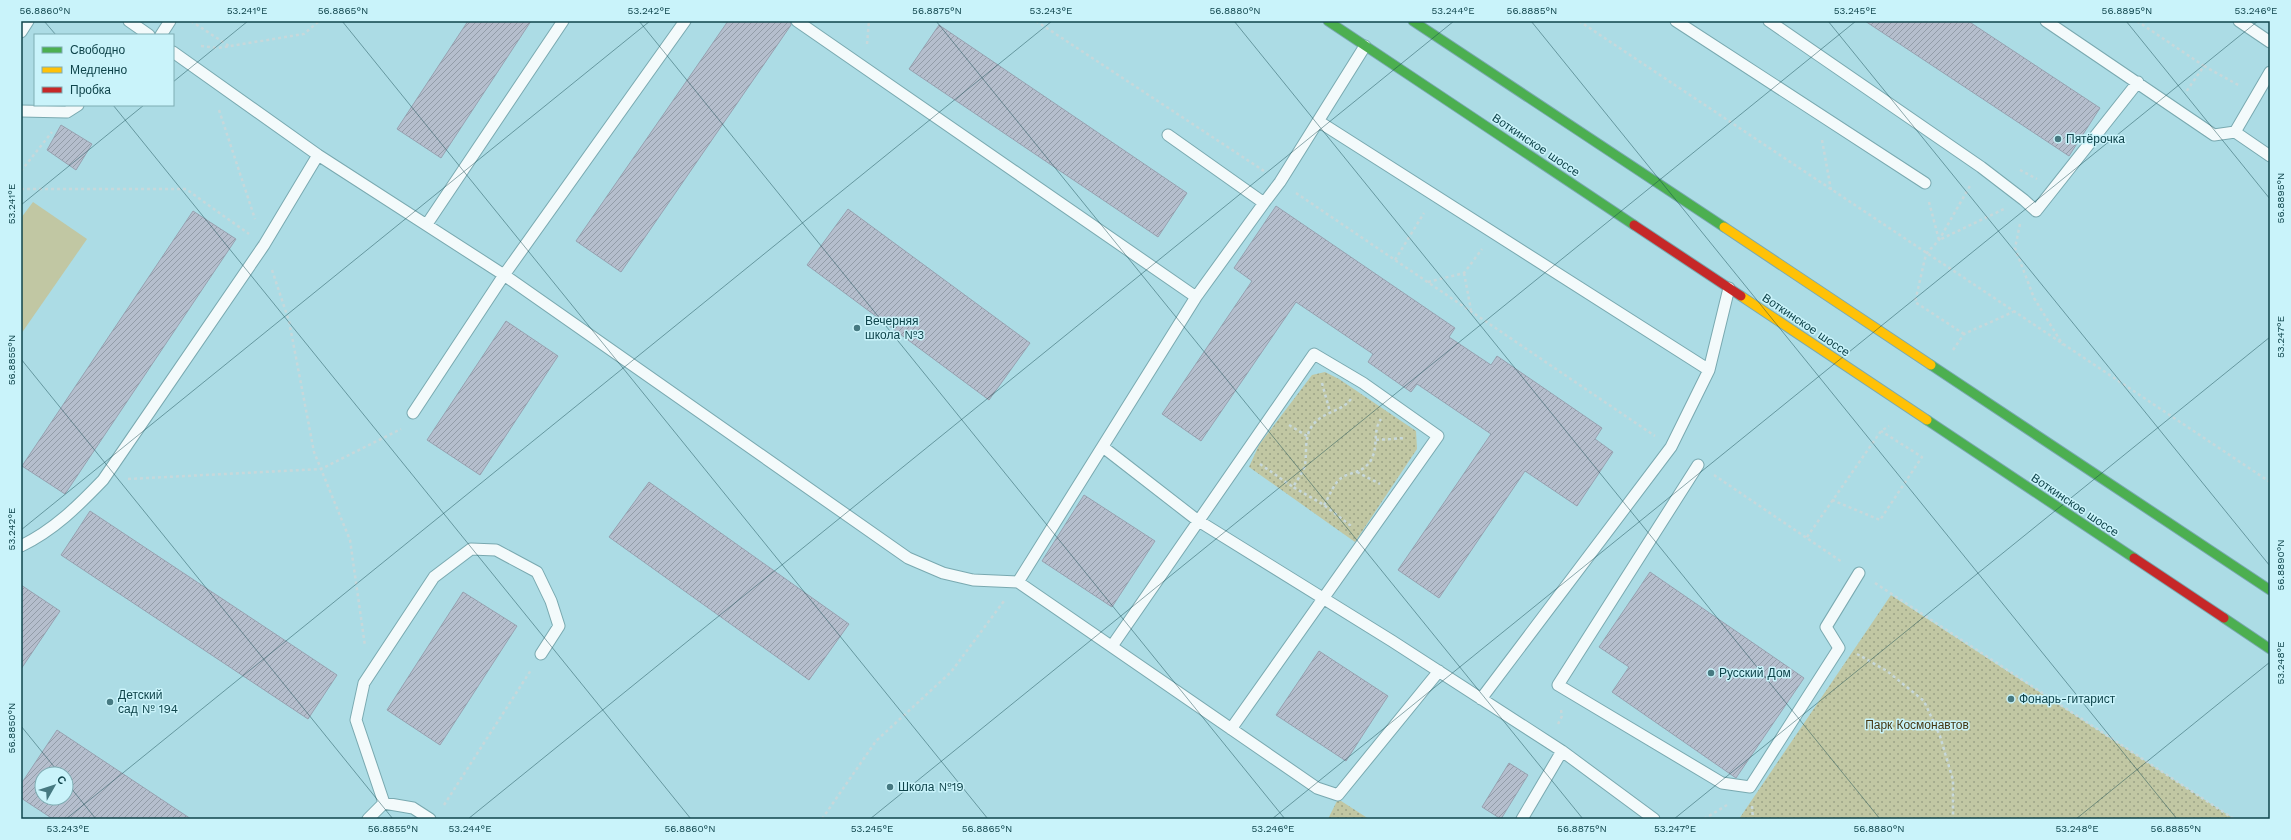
<svg xmlns="http://www.w3.org/2000/svg" width="2291" height="840" font-family="'Work Sans',sans-serif">
  <style>
    .park { fill: url(#park-dots) }
    .pitch { fill: #c1c7a3 }
    .building { fill: url(#building-hatch); stroke: #97a1b0; fill-rule: evenodd }
    .lines { fill: none; stroke-linecap: round; stroke-linejoin: round }
    .lane-casing { stroke: #79a9b0; stroke-width: 13 }
    .fast-casing { stroke: #79a9b0; stroke-width: 11 }
    .slow-casing { stroke: #79a9b0; stroke-width: 11 }
    .jam-casing { stroke: #79a9b0; stroke-width: 11 }
    .path { stroke: #c7d8db; stroke-width: 2.5; stroke-dasharray: 3 3; stroke-linecap: butt }
    .lane { stroke: #f3fafb; stroke-width: 11 }
    .fast { stroke: #4caf50; stroke-width: 9 }
    .slow { stroke: #ffc107; stroke-width: 9 }
    .jam { stroke: #c62828; stroke-width: 9 }
    .ticks { fill: none; stroke: #0f444b; stroke-width: 1; stroke-opacity: 0.45 }
    .poi-dot { fill: #467981; stroke: #c9f3fa; stroke-width: 1.5 }
    .labels { text-anchor: middle; dominant-baseline: central; stroke-width: 3; stroke-linejoin: round; paint-order: stroke }
    .poi-label { font-size: 12px; fill: #0f444b; stroke: #c9f3fa; text-anchor: start }
    .street-label { font-size: 12px; fill: #0f444b; stroke: #c9f3fa }
    .park-label { font-size: 12px; fill: #453712; stroke: #c9f3fa }
    .neatline { fill: none; stroke: #0f444b; stroke-width: 1.5 }
    .ticks-label { font-size: 10px; text-anchor: middle; fill: #0f444b }
  </style>
  <defs>
    <pattern id="park-dots" width="8" height="8" patternUnits="userSpaceOnUse"><rect width="8" height="8" fill="#c1c7a3"/><path d="M2 2h.1M6 6h.1" fill="none" stroke="#9ba387" stroke-width="1.8" stroke-linecap="round"/></pattern>
    <pattern id="building-hatch" width="6" height="6" patternUnits="userSpaceOnUse"><rect width="6" height="6" fill="#b5becd"/><path d="M-1 1l2-2M0 6l6-6M5 7l2-2" fill="none" stroke="#929ca8"/></pattern>
  </defs>
  <rect width="100%" height="100%" fill="#acdce5"/>
  <path class="park" d="M1325 372 1339 379 1416 431 1417 449 1355 542 1249 467 1259 445 1312 375Z
    M1891 595 2234 819H1739Z
    M1338 799 1369 819H1328Z"/>
  <path class="pitch" d="M33 202 87 239 21 334V218Z"/>
  <path class="building" d="M468 21H531L441 158 397 129Z
    M728 21H790L791 25 621 272 576 241Z
    M1865 21H1968L2100 108 2069 156Z
    M939 25 1187 193 1158 237 909 69Z
    M61 125 92 144 76 170 47 150Z
    M1276 206 1455 328 1449 337 1491 365 1497 356 1602 428 1595 439 1613 452 1577 506 1525 471 1439 598 1398 570 1491 434 1417 384 1411 392 1368 362 1373 354 1296 302 1201 441 1162 414 1252 281 1234 268Z
    M848 209 1030 343 989 400 807 265Z
    M193 211 236 239 65 494 22 466Z
    M506 321 558 356 480 475 427 440Z
    M649 482 849 624 809 680 609 537Z
    M1084 495 1155 541 1112 607 1042 561Z
    M90 511 337 675 308 719 61 555Z
    M1650 572 1804 678 1736 778 1612 692 1629 667 1599 647Z
    M21 585 60 611 21 669Z
    M463 592 517 626 440 745 387 710Z
    M1319 651 1388 696 1346 761 1276 715Z
    M57 730 191 819H53L21 798V784ZM42 774H66V798H42Z
    M1509 763 1528 775 1501 819 1482 807Z"/>
  <g class="lines">
    <defs>
      <path id="lane" d="M129 21 149 35
        M797 21 1196 297
        M1676 21 1925 183
        M1769 21 1981 167 2024 200 2036 211 2138 82
        M2046 21 2214 135 2235 132
        M2239 21 2270 42
        M21 32 28 21
        M161 35 170 21
        M173 52 318 155 504 275 908 558 943 573 973 580 1018 582 1317 788 1338 795 1439 671
        M2270 72 2235 132 2270 156
        M21 111 67 112 78 105
        M1318 121 1709 370
        M1168 135 1264 203 1280 182 1365 46
        M427 224 563 21
        M413 413 504 275 685 21
        M1103 447 1197 520 1392 641 1562 751 1654 819
        M1698 465 1558 685 1722 783 1750 787 1839 648 1826 627 1859 573
        M21 546C54 530 78 506 103 480L264 245 318 155
        M1018 582 1196 297 1264 203
        M1112 646 1314 354 1363 383 1438 436 1231 729
        M1481 699 1671 447 1709 370 1729 288
        M384 803 356 720 364 683 434 577 471 549 496 550 537 572 551 601 559 626 541 654
        M368 819 384 803 413 808 430 819
        M1522 819 1562 751"/>
      <path id="fast" d="M1328 21 1634 225
        M1413 21 1724 227
        M1931 365 2270 590
        M1927 420 2134 558
        M2224 618 2270 649"/>
      <path id="slow" d="M1724 227 1931 365
        M1741 296 1927 420"/>
      <path id="jam" d="M1634 225 1741 296
        M2134 558 2224 618"/>
    </defs>
    <use href="#lane" class="lane-casing"/>
    <use href="#fast" class="fast-casing"/>
    <use href="#slow" class="slow-casing"/>
    <use href="#jam" class="jam-casing"/>
    <path class="path" d="M191 21 229 46
      M1036 21 1264 171
      M1579 21 2270 482
      M2137 21 2204 66 2186 92
      M867 44 869 21
      M201 46 218 48 304 34 319 21
      M2204 66 2240 86
      M219 110 255 219
      M1822 140 1831 190
      M2020 170 2037 179
      M21 171 52 132
      M21 189H186L249 234
      M1296 193 1655 436
      M1929 202 1939 240 2004 209
      M2020 224 2015 248 2034 298 2063 345
      M1395 260 1424 213
      M272 270 289 321 314 452 350 540 365 646
      M1464 273 1471 310
      M1428 282 1464 273 1482 249
      M1964 334 1915 302 1926 254 1939 240 1971 184
      M1953 350 1964 334 2013 312
      M1322 383 1330 412
      M1351 399C1340 413 1323 411 1312 426 1304 437 1307 453 1305 465 1303 473 1297 480 1293 487L1324 505 1351 526
      M1289 425 1307 436
      M1376 440 1405 438
      M1260 464 1293 487
      M1357 472 1380 484
      M1714 475 1842 562
      M128 479 321 469 401 429
      M1832 500 1880 520 1922 457 1881 431
      M1324 505C1329 497 1333 485 1340 479 1349 471 1362 475 1371 460 1379 446 1372 432 1381 419
      M1807 537 1881 431 1889 426
      M1875 583 2234 819
      M1857 654 1887 671 1924 701 1940 736 1953 780V819
      M1558 724 1562 716 1561 710
      M444 805 531 670
      M1752 806 1753 819
      M822 819 876 741 951 672 1004 601
      M1704 819 1727 805"/>
    <use href="#lane" class="lane"/>
    <use href="#fast" class="fast"/>
    <use href="#slow" class="slow"/>
    <use href="#jam" class="jam"/>
  </g>
  <path class="ticks" d="M44 21 56 35M342 21 988 819M639 21 1285 819M936 21 1583 819M1234 21 1880 819M1531 21 2177 819M1828 21 2270 566M2126 21 2270 199M173 82 248 21M113 105 691 819M21 205 144 105M21 359 393 819M21 530 650 21M21 726 60 774M66 782 96 819M66 819 1052 21M468 819 1454 21M870 819 1856 21M1272 819 2258 21M1674 819 2270 337M2076 819 2270 662"/>
  <g class="poi-dot">
    <circle cx="2058" cy="139" r="4"/>
    <circle cx="857" cy="328" r="4"/>
    <circle cx="1711" cy="673" r="4"/>
    <circle cx="2011" cy="699" r="4"/>
    <circle cx="110" cy="702" r="4"/>
    <circle cx="890" cy="787" r="4"/>
  </g>
  <g class="labels">
    <g class="poi-label">
      <text x="2066" y="139">Пятёрочка</text>
      <text x="865" y="321">Вечерняя<tspan x="865" dy="14">школа №3</tspan></text>
      <text x="1719" y="673">Русский Дом</text>
      <text x="118" y="695">Детский<tspan x="118" dy="14">сад № 194</tspan></text>
      <text x="2019" y="699">Фонарь-гитарист</text>
      <text x="898" y="787">Школа №19</text>
    </g>
    <g class="street-label">
      <text transform="translate(1536 145) rotate(34)">Воткинское шоссе</text>
      <text transform="translate(1806 325) rotate(34)">Воткинское шоссе</text>
      <text transform="translate(2075 505) rotate(34)">Воткинское шоссе</text>
    </g>
    <g class="park-label">
      <text x="1917" y="725">Парк Космонавтов</text>
    </g>
  </g>
  <rect width="2291" height="840" fill="none" stroke="#c9f3fa" stroke-width="44"/>
  <rect x="34" y="34" width="140" height="72" fill="#c9f3fa" stroke="#7fadb4"/>
  <rect x="42" y="47" width="20" height="6" fill="#4caf50" stroke="#7fadb4"/>
  <text x="70" y="54" font-size="12" fill="#0f444b">Свободно</text>
  <rect x="42" y="67" width="20" height="6" fill="#ffc107" stroke="#7fadb4"/>
  <text x="70" y="74" font-size="12" fill="#0f444b">Медленно</text>
  <rect x="42" y="87" width="20" height="6" fill="#c62828" stroke="#7fadb4"/>
  <text x="70" y="94" font-size="12" fill="#0f444b">Пробка</text>
  <g transform="translate(54 786) rotate(51)"><circle r="19" fill="#c9f3fa" stroke="#7fadb4"/>
  <path d="M0-3L7 15L0 10L-7 15Z" fill="#467981"/>
  <text y="-6" font-size="11" font-weight="bold" text-anchor="middle" fill="#0f444b">С</text>
  </g>
  <rect x="22" y="22" width="2247" height="796" class="neatline"/>
  <g class="ticks-label">
    <text x="45" y="14">56.8860°N</text>
    <text x="247" y="14">53.241°E</text>
    <text x="343" y="14">56.8865°N</text>
    <text x="649" y="14">53.242°E</text>
    <text x="937" y="14">56.8875°N</text>
    <text x="1051" y="14">53.243°E</text>
    <text x="1235" y="14">56.8880°N</text>
    <text x="1453" y="14">53.244°E</text>
    <text x="1532" y="14">56.8885°N</text>
    <text x="1855" y="14">53.245°E</text>
    <text x="2127" y="14">56.8895°N</text>
    <text x="2256" y="14">53.246°E</text>
    <text transform="translate(2280 198) rotate(-90)" y="4">56.8895°N</text>
    <text transform="translate(11 204) rotate(-90)" y="4">53.241°E</text>
    <text transform="translate(2280 337) rotate(-90)" y="4">53.247°E</text>
    <text transform="translate(11 360) rotate(-90)" y="4">56.8855°N</text>
    <text transform="translate(11 529) rotate(-90)" y="4">53.242°E</text>
    <text transform="translate(2280 565) rotate(-90)" y="4">56.8890°N</text>
    <text transform="translate(2280 663) rotate(-90)" y="4">53.248°E</text>
    <text transform="translate(11 728) rotate(-90)" y="4">56.8850°N</text>
    <text x="68" y="832">53.243°E</text>
    <text x="393" y="832">56.8855°N</text>
    <text x="470" y="832">53.244°E</text>
    <text x="690" y="832">56.8860°N</text>
    <text x="872" y="832">53.245°E</text>
    <text x="987" y="832">56.8865°N</text>
    <text x="1273" y="832">53.246°E</text>
    <text x="1582" y="832">56.8875°N</text>
    <text x="1675" y="832">53.247°E</text>
    <text x="1879" y="832">56.8880°N</text>
    <text x="2077" y="832">53.248°E</text>
    <text x="2176" y="832">56.8885°N</text>
  </g>
</svg>
